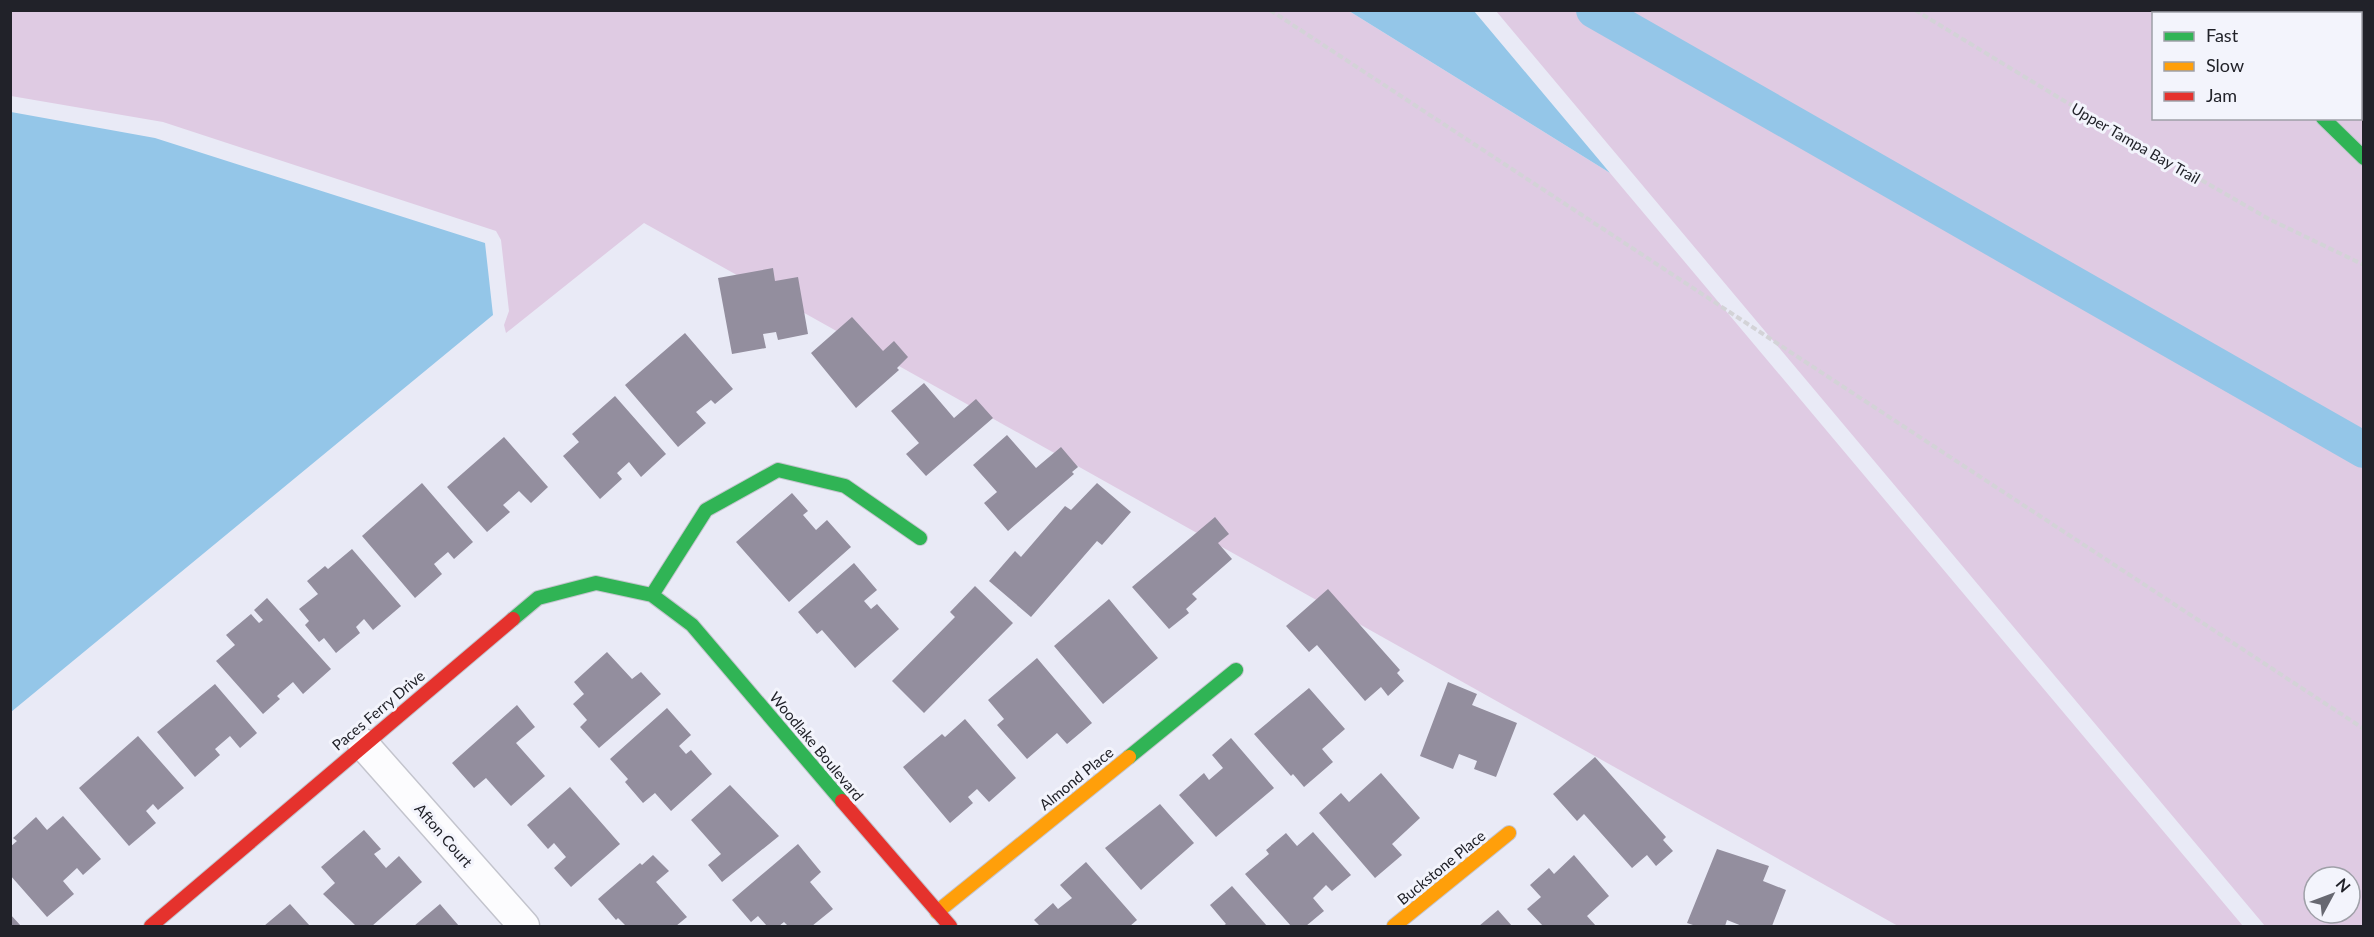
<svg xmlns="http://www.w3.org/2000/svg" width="2374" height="937" font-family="Lato,sans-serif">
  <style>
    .green { fill: #dfcbe3; fill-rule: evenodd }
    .water { fill: #94c6e8 }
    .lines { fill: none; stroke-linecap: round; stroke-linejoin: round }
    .canal { stroke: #94c6e8; stroke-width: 36 }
    .building { fill: #938e9e }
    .street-casing { stroke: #c3c4cd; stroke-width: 33 }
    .fast-casing { stroke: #c3c4cd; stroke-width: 16 }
    .slow-casing { stroke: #c3c4cd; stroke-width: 16 }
    .jam-casing { stroke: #c3c4cd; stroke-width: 16 }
    .path { stroke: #d3d3d7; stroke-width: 4; stroke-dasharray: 6 3; stroke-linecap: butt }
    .street { stroke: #fcfcfe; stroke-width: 30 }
    .fast { stroke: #30b455; stroke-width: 14 }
    .slow { stroke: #ff9f0a; stroke-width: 14 }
    .jam { stroke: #e5322d; stroke-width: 14 }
    .labels { text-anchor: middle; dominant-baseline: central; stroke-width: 6; stroke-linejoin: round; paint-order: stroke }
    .street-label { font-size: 15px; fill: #212229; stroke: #f3f4fc }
  </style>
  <rect width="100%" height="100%" fill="#e9eaf6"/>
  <path class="green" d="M10 11H1349L1610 173 2243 926H1898L644 223 506 333 504 325 509 311 501 240 496 231 163 122 11 96Z
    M1496 11H2363V926H2265ZM2154 14H2360V118H2154ZM2314 877H2350V913H2314Z"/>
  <path class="water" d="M1349 11H1474L1610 173Z
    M11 112 155 138 485 243 493 315 11 712Z"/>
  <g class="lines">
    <path class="canal" d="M1594 10 2364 450"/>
  </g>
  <path class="building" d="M773 268 775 281 798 277 808 334 778 340 776 332 763 334 766 348 732 354 718 278Z
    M852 317 883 351 894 341 908 357 897 368 899 370 856 408 811 353Z
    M685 333 733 389 715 404 711 400 696 412 706 423 678 447 625 385Z
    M924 383 954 418 976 399 993 418 926 476 906 454 919 443 891 411Z
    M615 396 666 454 641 477 629 462 617 473 622 479 600 499 563 456 579 442 572 434Z
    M1007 435 1036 468 1061 447 1078 467 1072 472 1074 474 1008 531 984 503 997 492 973 465Z
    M504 437 548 487 531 503 519 491 503 505 510 512 487 532 447 487Z
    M422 483 473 542 454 559 448 552 434 564 442 574 415 598 362 536Z
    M1097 483 1131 512 1102 545 1097 541 1031 617 989 581 1015 551 1021 557 1065 506 1071 510Z
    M792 493 808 511 803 515 816 530 827 520 851 547 789 602 736 542Z
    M1215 517 1229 534 1218 543 1232 559 1192 594 1197 599 1186 609 1189 613 1169 629 1132 587Z
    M352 549 401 606 373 630 364 619 356 627 360 633 336 653 324 638 319 642 305 625 309 621 299 609 318 594 307 581 325 566 328 569Z
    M854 563 877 590 864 601 871 609 877 604 899 629 855 668 822 630 817 634 798 612Z
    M975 586 1013 623 924 713 892 681 955 617 950 612Z
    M1328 589 1400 670 1397 673 1404 681 1388 696 1381 687 1365 701 1317 645 1309 652 1286 626Z
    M267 598 331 669 303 694 293 682 277 696 280 699 263 714 216 661 235 645 226 635 251 614 259 623 263 620 254 610Z
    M1109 599 1158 658 1103 704 1054 646Z
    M607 652 632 679 641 672 661 694 599 748 580 727 587 720 573 704 584 694 574 682Z
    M1037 658 1092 723 1067 744 1057 733 1027 759 997 725 1004 719 988 700Z
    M1448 682 1477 694 1472 705 1517 723 1496 777 1474 769 1477 761 1459 754 1453 769 1420 756Z
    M215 684 257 733 240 748 230 736 215 749 220 755 195 777 157 732Z
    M1309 688 1345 729 1322 749 1333 762 1304 787 1293 774 1291 776 1254 734Z
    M517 705 535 727 516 743 545 776 511 806 486 778 474 788 452 763Z
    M667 708 691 735 679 746 686 754 691 750 712 774 671 811 655 793 643 803 625 782 628 779 610 759Z
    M965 719 1016 778 989 802 977 789 968 797 973 803 950 823 903 767 942 734 945 737Z
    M138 736 184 788 158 810 153 804 146 811 156 823 129 846 79 788Z
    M1231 738 1274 788 1216 837 1179 795 1204 773 1209 780 1223 768 1212 755Z
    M1595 757 1666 837 1663 840 1673 851 1656 866 1647 855 1632 868 1584 814 1577 821 1553 794Z
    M1381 773 1420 818 1392 844 1402 855 1375 878 1319 813 1341 793 1349 802Z
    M730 785 779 836 722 882 708 865 721 854 691 820Z
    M570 787 620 844 571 887 554 868 566 857 554 843 548 849 527 825Z
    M1160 804 1194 843 1141 890 1105 848Z
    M63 816 101 859 83 875 77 868 63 881 74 894 47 917 10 875V847L17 841 13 838 36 817 47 830Z
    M364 830 381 849 374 854 386 868 399 856 422 882 372 926H356L323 894 335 883 321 867Z
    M1313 832 1351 875 1332 891 1326 885 1313 898 1324 911 1306 926H1291L1245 874 1269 854 1266 850 1286 833 1297 846Z
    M798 844 821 872 810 882 833 909 812 926H788L784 922 779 926H767L758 916 751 922 732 900Z
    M1717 849 1769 866 1763 881 1786 890 1772 926H1742L1727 920 1725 926H1696L1687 923Z
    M653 855 669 871 656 882 687 917 676 926H626L618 918 616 920 598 899 640 863 642 865Z
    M1574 855 1609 896 1587 916 1596 926H1543L1527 909 1541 897 1530 885 1549 868 1554 874Z
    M1086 862 1137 920 1130 926H1040L1034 920 1053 903 1058 909 1072 898 1060 885Z
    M1232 886 1267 926H1223L1226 924 1210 905Z
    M290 904 310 926H264Z
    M440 904 459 926H414Z
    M1498 910 1512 926H1479Z
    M10 914 21 926H10Z"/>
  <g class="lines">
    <defs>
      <path id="street" d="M363 744 524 926"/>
      <path id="fast" d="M2226 10 2229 14
        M2360 60 2364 64
        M2323 118 2364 158
        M652 595 706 510 778 470 845 486 920 538
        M513 619 538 598 596 583 652 595 692 625 842 801
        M1129 757 1236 670"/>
      <path id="slow" d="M937 912 1129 757
        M1394 926 1509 833"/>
      <path id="jam" d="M2316 10 2318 14
        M842 801 950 926
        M151 926 513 619"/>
    </defs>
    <use href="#street" class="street-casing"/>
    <use href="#fast" class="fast-casing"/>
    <use href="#slow" class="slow-casing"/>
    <use href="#jam" class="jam-casing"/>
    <path class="path" d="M1270 10 2364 729
      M1915 10 2061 99 2269 219 2364 265"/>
    <use href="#street" class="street"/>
    <use href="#fast" class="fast"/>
    <use href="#slow" class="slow"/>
    <use href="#jam" class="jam"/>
  </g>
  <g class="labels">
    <g class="street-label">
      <text transform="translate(2136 143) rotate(30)">Upper Tampa Bay Trail</text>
      <text transform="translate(378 710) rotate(-40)">Paces Ferry Drive</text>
      <text transform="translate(817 746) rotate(50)">Woodlake Boulevard</text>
      <text transform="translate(1076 778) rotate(-39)">Almond Place</text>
      <text transform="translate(444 835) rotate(49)">Afton Court</text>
      <text transform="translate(1441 867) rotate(-39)">Buckstone Place</text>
    </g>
  </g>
  <rect width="2374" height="937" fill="none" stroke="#212229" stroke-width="24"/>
  <rect x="2152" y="12" width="210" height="108" fill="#f3f4fc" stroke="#9fa0a8" stroke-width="1.5"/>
  <rect x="2164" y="32" width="30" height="9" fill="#30b455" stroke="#9fa0a8" stroke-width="1.5"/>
  <text x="2206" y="42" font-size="18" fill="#212229">Fast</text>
  <rect x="2164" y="62" width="30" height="9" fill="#ff9f0a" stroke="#9fa0a8" stroke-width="1.5"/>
  <text x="2206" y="72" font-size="18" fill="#212229">Slow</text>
  <rect x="2164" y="92" width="30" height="9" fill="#e5322d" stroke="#9fa0a8" stroke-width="1.5"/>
  <text x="2206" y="102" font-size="18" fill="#212229">Jam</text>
  <g transform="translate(2332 895) rotate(49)"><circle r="28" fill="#f3f4fc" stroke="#9fa0a8" stroke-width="1.5"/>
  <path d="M0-4.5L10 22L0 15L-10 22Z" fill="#676871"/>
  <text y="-9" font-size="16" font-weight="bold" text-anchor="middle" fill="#212229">N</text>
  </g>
</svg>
